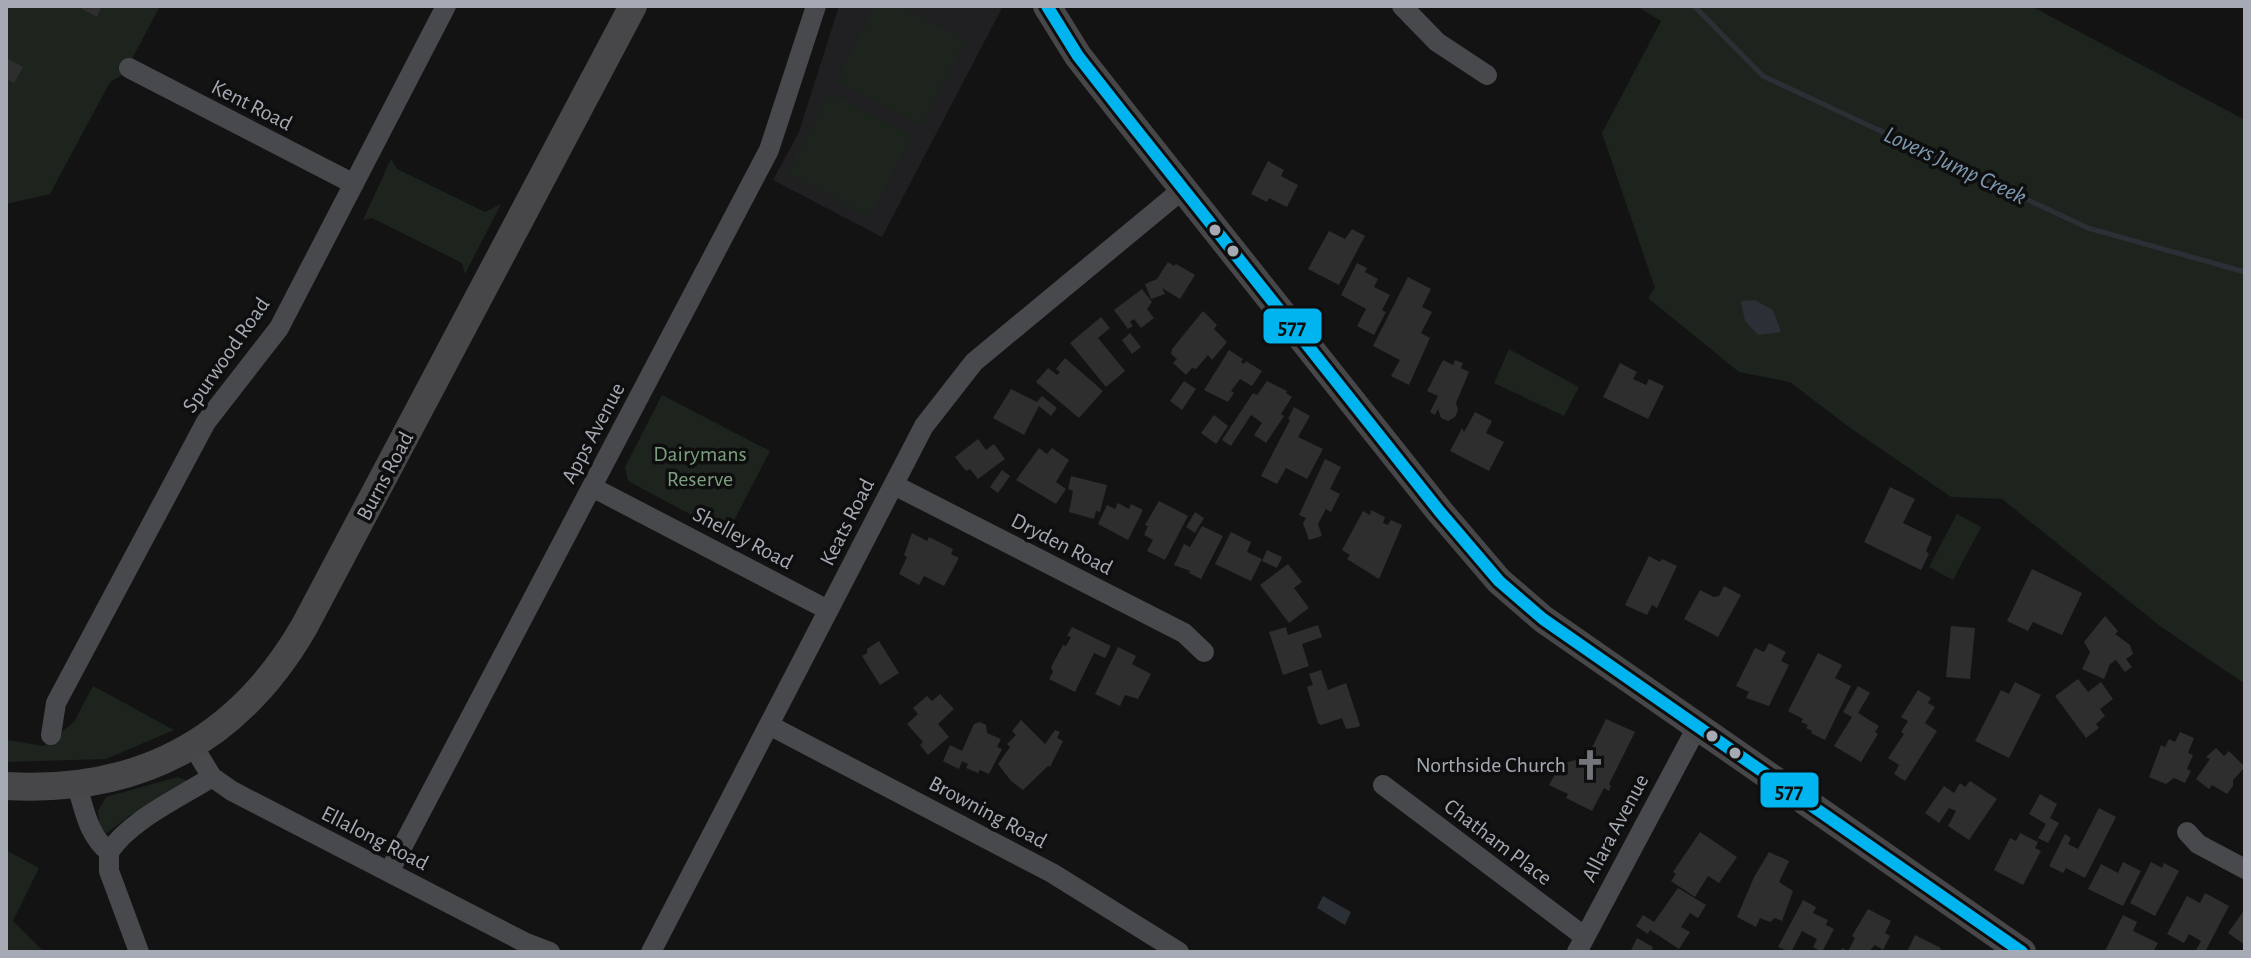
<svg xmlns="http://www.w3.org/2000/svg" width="2251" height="958" font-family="'Alegreya Sans',sans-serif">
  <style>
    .built { fill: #202022 }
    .green { fill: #1d241e }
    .water { fill: #2a3036 }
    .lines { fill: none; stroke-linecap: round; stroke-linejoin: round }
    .stream { stroke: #2a3036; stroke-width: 5 }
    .building { fill: #2e2e2f }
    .minor { stroke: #48494c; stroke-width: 20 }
    .secondary { stroke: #47474a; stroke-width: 28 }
    .bus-1-casing { stroke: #0e0e0f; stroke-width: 18 }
    .bus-1 { stroke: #00b5ef; stroke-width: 12 }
    .bus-dot { fill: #a5aab4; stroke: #0e0e0f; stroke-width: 3 }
    .labels { text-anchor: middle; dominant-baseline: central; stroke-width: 7; stroke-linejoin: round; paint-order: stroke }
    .street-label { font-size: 22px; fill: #a5aab4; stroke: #0e0e0f }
    .park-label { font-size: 22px; fill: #7c9f7f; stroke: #0e0e0f }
    .poi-label { font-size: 22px; fill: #a5aab4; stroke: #0e0e0f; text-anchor: end }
    .water-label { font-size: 24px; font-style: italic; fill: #7d97ae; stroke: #0e0e0f }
    .line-badge { stroke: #0e0e0f; stroke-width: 3 }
    .pale-badge-label { font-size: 22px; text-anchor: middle; font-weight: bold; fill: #111 }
  </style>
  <rect width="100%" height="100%" fill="#131314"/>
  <path class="built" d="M839 6H1003L882 237 773 180 799 132Z"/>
  <path class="green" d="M6 6H160L124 74 110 82 50 194 6 204Z
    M875 6H901L966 40 921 126 836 82Z
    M1637 6H2031L2245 120V684L2160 626 2002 499 1951 497 1849 427 1790 382 1739 372 1648 298 1655 288 1602 133 1661 21Z
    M830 92 912 135 870 217 787 174Z
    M391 159 397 169 485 212 501 204 465 274 462 263 372 218 363 220Z
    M1509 349 1579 387 1564 416 1494 383Z
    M662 395 770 451 727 534 628 481 625 467Z
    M1957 514 1981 527 1953 580 1929 567Z
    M93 686 174 730 106 759 6 762 8 740 44 746 74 722Z
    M178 777 190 782 186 787 129 816 107 833 100 828 98 811 106 797Z
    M6 850 39 868 13 921 44 952H6Z"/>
  <path class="water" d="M1755 300 1773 310 1781 332 1758 335 1745 321 1741 301Z
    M1323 896 1351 912 1345 925 1317 908Z"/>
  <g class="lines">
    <path class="stream" d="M1694 6 1763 76 2088 228 2245 272"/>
  </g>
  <path class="building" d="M83 6H102L97 17 82 9Z
    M6 58 23 67 14 83 6 79Z
    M1268 161 1284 170 1281 176 1298 185 1287 207 1269 198 1267 202 1251 194Z
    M1352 229 1365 236 1339 285 1308 269 1329 231 1345 239Z
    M1168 262 1174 266 1176 264 1195 275 1180 299 1162 288 1165 294 1151 299 1145 284 1157 279Z
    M1357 263 1367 268 1365 272 1378 279 1374 287 1390 295 1382 310 1386 312 1374 335 1357 326 1366 309 1341 295Z
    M1408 277 1431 289 1422 307 1432 312 1421 333 1430 338 1409 385 1391 376 1400 360 1373 346Z
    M1142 289 1152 302 1147 309 1154 318 1141 328 1134 319 1130 322 1133 326 1128 329 1114 310Z
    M1203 311 1217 325 1214 329 1227 342 1212 360 1208 355 1196 369 1192 368 1186 375 1173 363 1177 359 1171 354 1172 349Z
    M1101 317 1110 328 1098 338 1125 371 1106 387 1070 343Z
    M1130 333 1141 347 1132 354 1122 340Z
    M1229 350 1243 359 1241 362 1244 364 1246 361 1262 371 1252 386 1240 379 1231 391 1234 393 1228 402 1204 390Z
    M1065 358 1103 391 1079 418 1036 382 1048 368 1057 375 1060 372 1056 369Z
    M1443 360 1453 365 1455 360 1463 363 1461 368 1469 372 1456 403 1458 410 1455 417 1448 421 1441 418 1438 409 1435 415 1430 412 1438 396 1427 391Z
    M1620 363 1637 372 1633 379 1646 385 1649 379 1664 386 1648 419 1603 397Z
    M1184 381 1196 389 1182 410 1170 401Z
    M1267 381 1287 391 1286 393 1292 397 1281 414 1284 416 1266 443 1254 435 1262 423 1251 415 1231 446 1222 440 1253 393 1257 395Z
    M1011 389 1037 402 1042 396 1057 408 1051 416 1039 406 1024 435 993 418Z
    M1294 407 1310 416 1298 437 1323 449 1307 479 1286 468 1277 484 1261 476 1290 420 1288 419Z
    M1475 412 1492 421 1486 433 1504 442 1489 471 1450 451 1462 428 1464 432Z
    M1214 415 1228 426 1216 444 1201 433Z
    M978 439 986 450 994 444 1005 459 978 479 970 469 966 471 955 457Z
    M1039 448 1047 454 1052 448 1069 460 1056 482 1066 489 1056 504 1016 480Z
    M1325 459 1341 467 1330 489 1340 494 1331 512 1326 509 1318 524 1322 536 1309 540 1303 523 1306 518 1299 515Z
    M1002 470 1010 476 998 493 990 487Z
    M1071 476 1107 485 1100 512 1096 511 1094 519 1069 512 1073 491 1068 489Z
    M1890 487 1915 499 1903 523 1932 537 1926 551 1929 554 1921 570 1864 542Z
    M1159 501 1188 516 1165 560 1147 551 1153 540 1144 535 1148 526 1145 525Z
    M1118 503 1129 509 1131 504 1143 510 1128 540 1098 524 1107 505 1115 509Z
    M1371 510 1385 517 1383 523 1388 525 1391 520 1402 525 1379 579 1347 559 1350 555 1342 550 1363 511 1370 515Z
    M1195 512 1204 518 1195 533 1186 527Z
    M1202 526 1223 536 1201 579 1189 573 1190 571 1174 565 1184 544 1190 547Z
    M1231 532 1251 542 1247 552 1262 559 1251 581 1215 564Z
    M912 533 927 541 929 537 953 549 951 554 959 558 944 586 924 576 919 585 899 574 907 557 904 555Z
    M1267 550 1282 557 1277 568 1262 561Z
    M1649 556 1660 562 1662 559 1677 566 1657 608 1652 605 1647 615 1625 605Z
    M1288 564 1302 582 1294 588 1309 608 1289 623 1260 585Z
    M2032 569 2082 593 2062 635 2033 622 2028 631 2007 621Z
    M1724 586 1741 595 1718 637 1684 619 1700 590 1714 597 1719 596Z
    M2105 616 2118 631 2115 634 2130 645 2133 654 2126 659 2132 667 2125 672 2116 660 2110 664 2104 679 2082 669 2090 652 2084 642Z
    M1318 625 1322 637 1302 644 1309 666 1283 675 1269 632 1286 627 1288 635Z
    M1951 626 1975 628 1970 679 1946 677Z
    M1072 627 1111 646 1105 658 1094 653 1075 692 1049 679 1053 672 1051 667 1063 645 1066 646 1071 637 1067 636Z
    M879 641 899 673 880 685 862 656 867 653V649Z
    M1769 643 1786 652 1781 661 1789 665 1769 706 1746 698 1749 692 1736 686 1755 648 1764 652Z
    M1118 647 1136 656 1132 664 1151 674 1138 699 1125 695 1120 706 1095 694Z
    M1818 653 1842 665 1835 678 1851 686 1825 740 1811 733 1812 731 1806 728 1808 725 1801 722 1803 719 1788 711Z
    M1321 670 1328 690 1346 683 1360 725 1358 727 1346 729 1342 718 1321 725 1318 723 1307 687 1313 685 1309 674Z
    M2078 679 2088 692 2101 682 2113 699 2100 709 2105 716 2096 724 2099 728 2086 738 2055 696Z
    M2015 682 2041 695 2009 758 1975 741 2001 690 2009 694Z
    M1858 686 1870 693 1858 713 1879 726 1875 732 1878 734 1861 762 1834 746 1852 717 1843 712Z
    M1918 690 1931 698 1928 703 1935 707 1925 723 1937 731 1905 781 1894 774 1899 765 1888 758 1904 734 1901 732 1908 721 1901 717Z
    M940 694 954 709 938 724 949 737 928 755 920 745 923 742 907 724 918 714 913 708 927 696 932 701Z
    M1606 719 1635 732 1609 784 1611 786 1609 791 1604 788 1592 811 1566 798 1568 794 1549 785 1562 762 1565 763 1582 758 1586 760Z
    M1021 720 1045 744 1055 730 1060 732 1057 738 1063 741 1050 767 1048 766 1023 790 1011 781 998 764 1010 747 1007 744 1016 735 1012 731Z
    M980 722 986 725 987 733 1001 739 997 747 1002 749 989 774 980 770 978 773 966 768 968 764 962 761 959 769 943 761 950 745 962 751 974 724Z
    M2180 732 2194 738 2188 753 2193 755 2187 769 2191 771 2185 783 2174 778 2166 784 2149 777 2161 745 2165 747 2169 739 2175 742Z
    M2216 748 2224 756 2229 751 2245 767 2233 780V786L2227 794 2212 785 2209 789 2196 779 2210 759 2206 757Z
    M1970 781 1997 799 1969 840 1948 826 1956 811 1949 808 1939 823 1925 813 1944 786 1954 793 1960 783 1965 787Z
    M2040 794 2057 804 2050 818 2059 823 2048 843 2038 838 2046 824 2029 814Z
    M2099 808 2116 817 2085 878 2066 868 2063 873 2049 866 2065 834 2071 838 2068 844 2078 849Z
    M1700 832 1737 857 1719 883 1708 876 1695 897 1671 881 1676 874 1673 872Z
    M2020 833 2038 842 2035 848 2041 851 2023 885 1994 870 2010 838 2016 841Z
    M1769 852 1789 861 1779 882 1793 891 1782 921 1775 918 1770 922 1760 918 1756 927 1737 917 1754 877Z
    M2123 862 2141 871 2123 906 2088 889 2101 864 2118 873Z
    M2151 862 2162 868 2164 863 2179 871 2155 916 2130 903Z
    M1678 888 1706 905 1698 918 1690 913 1681 927 1690 932 1679 949 1650 930 1648 934 1636 926 1643 915 1654 922Z
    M2205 893 2229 906 2205 952H2195L2201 941 2189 934 2184 943 2167 934 2187 896 2200 903Z
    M1803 900 1816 907 1813 913 1828 920 1826 925 1834 929 1822 952 1813 947 1817 939 1802 931 1791 952 1778 947Z
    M1868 909 1891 921 1885 933 1890 936 1883 950 1875 945 1868 952H1840L1842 948 1848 951 1855 938 1852 936Z
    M2245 909V945L2228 933Z
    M2123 915 2137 922 2133 931 2158 943 2153 952 2105 951Z
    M1915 935 1941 948 1940 952H1907Z
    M1637 938 1653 947 1651 952 1631 950Z"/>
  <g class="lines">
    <path class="minor" d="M1402 6 1437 42 1487 75
      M129 68 354 184
      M894 485 1184 633 1204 652
      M592 487 828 610
      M769 725 1052 873 1179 952
      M51 735 56 703 206 422 279 328 446 6
      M193 746 212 777 232 791 524 942 550 952
      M1383 785 1585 937
      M77 786C85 811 88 835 109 852
      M2187 832 2198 844 2245 869
      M109 852C130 820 179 798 212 777
      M109 852V871L139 952
      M389 872 769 150 816 6
      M651 952 924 426 974 362 1183 189
      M1577 952 1697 727"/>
    <path class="secondary" d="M1047 6 1078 56 1122 112 1440 512 1499 581 1543 619 2022 952
      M6 786C138 794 238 741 304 627L633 6"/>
    <defs>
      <path id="bus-1" d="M1047 6 1078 56 1122 112 1440 512 1499 581 1543 619 2022 952"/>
    </defs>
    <use href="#bus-1" class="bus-1-casing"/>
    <use href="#bus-1" class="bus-1"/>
  </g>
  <defs>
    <symbol id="church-bare" viewBox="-9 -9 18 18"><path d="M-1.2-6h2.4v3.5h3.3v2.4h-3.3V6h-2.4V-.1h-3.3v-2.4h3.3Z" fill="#72757c" stroke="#0e0e0f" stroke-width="2.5" paint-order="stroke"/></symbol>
  </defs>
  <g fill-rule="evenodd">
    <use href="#church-bare" x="1568" y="743" width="44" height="44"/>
  </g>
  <g class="bus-dot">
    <circle cx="1215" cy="230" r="7"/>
    <circle cx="1233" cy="251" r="7"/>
    <circle cx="1712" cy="736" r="7"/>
    <circle cx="1735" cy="753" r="7"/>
  </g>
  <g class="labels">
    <g class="street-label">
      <text transform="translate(252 105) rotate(27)">Kent Road</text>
      <text transform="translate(226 355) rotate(-55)">Spurwood Road</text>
      <text transform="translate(593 433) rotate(-62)">Apps Avenue</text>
      <text transform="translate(385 476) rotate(-62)">Burns Road</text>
      <text transform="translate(847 522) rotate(-63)">Keats Road</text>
      <text transform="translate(743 538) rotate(28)">Shelley Road</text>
      <text transform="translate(1062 544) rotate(27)">Dryden Road</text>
      <text transform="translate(988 812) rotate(28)">Browning Road</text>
      <text transform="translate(1615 828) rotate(-62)">Allara Avenue</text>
      <text transform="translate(375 838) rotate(27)">Ellalong Road</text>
      <text transform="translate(1498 842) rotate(37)">Chatham Place</text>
    </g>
    <g class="park-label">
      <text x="700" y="454">Dairymans<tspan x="700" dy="25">Reserve</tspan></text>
    </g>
    <g class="poi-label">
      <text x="1566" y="765">Northside Church</text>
    </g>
    <g class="water-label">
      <text transform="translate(1955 166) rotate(25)">Lovers Jump Creek</text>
    </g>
  </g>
  <g class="line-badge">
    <rect x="1262" y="307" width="61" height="38" rx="8" fill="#00b5ef"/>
    <rect x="1759" y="771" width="61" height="38" rx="8" fill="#00b5ef"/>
  </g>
  <g class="pale-badge-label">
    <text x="1292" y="334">577</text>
    <text x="1789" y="798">577</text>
  </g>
  <rect width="2251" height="958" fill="none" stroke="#a5aab4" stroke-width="16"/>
</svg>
